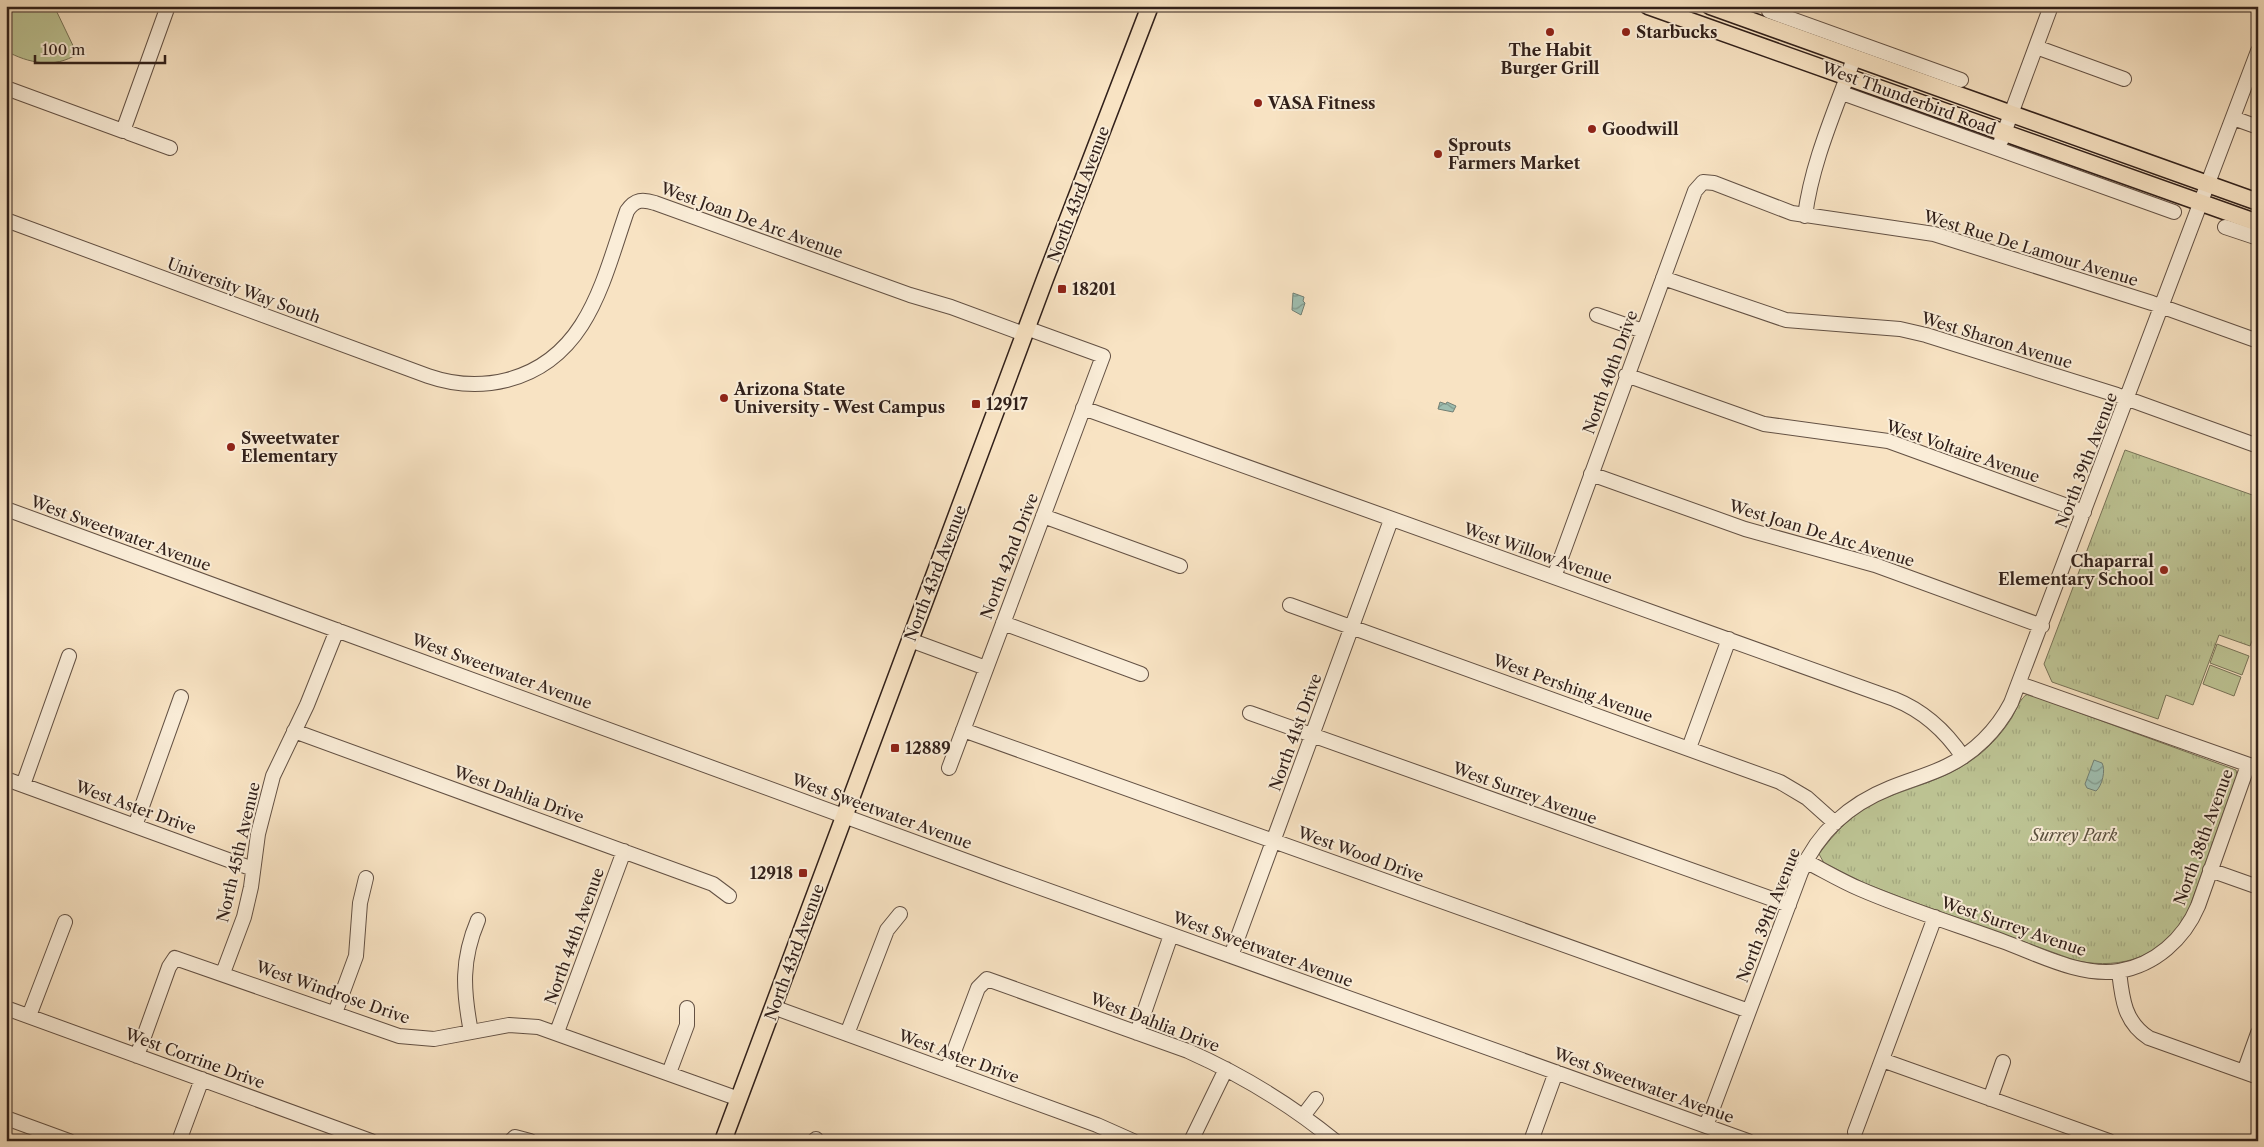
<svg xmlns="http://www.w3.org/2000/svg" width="2264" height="1147" font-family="'Libre Caslon Text',serif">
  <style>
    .grass { fill: #bdc494; stroke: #777257 }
    .park { fill: url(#park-tufts); stroke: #777257 }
    .water { fill: url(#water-waves); stroke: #727f74 }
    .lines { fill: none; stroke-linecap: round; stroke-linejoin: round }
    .minor-casing { stroke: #635144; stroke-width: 16 }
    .major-casing { stroke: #31201a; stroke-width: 19 }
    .minor { stroke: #faedd8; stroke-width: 14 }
    .major { stroke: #f8e3c3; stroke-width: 16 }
    .poi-dot { fill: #8f2418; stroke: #faedd8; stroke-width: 2 }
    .labels { text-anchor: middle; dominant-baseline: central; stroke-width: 4; stroke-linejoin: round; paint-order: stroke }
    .poi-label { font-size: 16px; font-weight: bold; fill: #31201a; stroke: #faedd8; text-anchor: start }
    .street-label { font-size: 16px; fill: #31201a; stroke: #faedd8 }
    .park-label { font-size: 16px; font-style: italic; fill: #5b513f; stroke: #faedd8 }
  </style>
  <defs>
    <pattern id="park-tufts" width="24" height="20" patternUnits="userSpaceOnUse" patternTransform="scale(1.25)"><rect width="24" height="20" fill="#bdc494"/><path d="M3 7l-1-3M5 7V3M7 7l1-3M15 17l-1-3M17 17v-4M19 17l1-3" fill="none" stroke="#a3a87f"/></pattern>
    <pattern id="water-waves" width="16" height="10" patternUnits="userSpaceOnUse" patternTransform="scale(1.25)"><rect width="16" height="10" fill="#9ebeb0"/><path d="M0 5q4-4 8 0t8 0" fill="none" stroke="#819a8e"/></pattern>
  </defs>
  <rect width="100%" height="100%" fill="#f8e3c3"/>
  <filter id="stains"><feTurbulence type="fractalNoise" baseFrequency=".004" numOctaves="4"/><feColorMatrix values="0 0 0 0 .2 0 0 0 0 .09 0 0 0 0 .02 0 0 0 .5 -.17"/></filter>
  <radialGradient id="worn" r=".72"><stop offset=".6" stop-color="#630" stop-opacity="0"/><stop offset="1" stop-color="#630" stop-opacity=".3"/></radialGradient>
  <path class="grass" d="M6 6H54L77 54C55 69 28 63 6 51Z
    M2217 644 2249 656 2242 675 2210 663Z
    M2210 665 2241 677 2234 696 2203 684Z"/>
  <path class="park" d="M2125 450 2258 497V626L2250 646 2219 635 2193 705 2166 695 2158 719 2052 682 2044 664Z
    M2028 694 2236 770 2237 775 2188 912C2164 956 2124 970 2077 961L1908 900 1864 883 1824 863 1819 854C1835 832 1853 813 1878 801 1908 788 1941 781 1969 762 1986 751 2000 736 2011 719 2016 711 2020 697 2028 694Z"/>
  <path class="water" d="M1293 293 1304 297 1303 301 1305 303 1301 315 1292 310Z
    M1440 402 1446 404 1447 402 1456 406 1453 412 1438 409Z
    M2094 760 2102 763C2106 770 2102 786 2096 791L2087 788 2085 784Z"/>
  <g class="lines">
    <defs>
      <path id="minor" d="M1769 11 1961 80
        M2036 47 2124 79
        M6 88 123 131 168 6
        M1842 93 2174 212
        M2233 118 2258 127
        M129 133 170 148
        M2001 141 2051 6
        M1805 216C1812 161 1836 109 1854 58
        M6 220 428 376C454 385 479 387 507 380 588 359 603 280 627 211 635 199 643 199 655 203L910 295 951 307 1024 334
        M2225 227 2258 238
        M1663 278 1786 320 1900 329 1926 335 2117 395 2258 446
        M1597 315 1643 331
        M1626 375 1764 424 1888 441 2084 512
        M1083 408 1894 699C1924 711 1945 730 1963 757
        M1591 474 1745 529 1875 565 2042 626
        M6 509 1002 874 1748 1141
        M1043 516 1180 566
        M1554 577 1695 191 1703 182 1714 183 1792 213 1934 234 2152 303 2258 341
        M1290 605 1780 782 1807 798 1835 823
        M1003 623 1141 674
        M910 640 986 668
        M2020 684 2258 768
        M1250 713 1789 905
        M963 730 1749 1011
        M294 731 713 884 729 896
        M1689 748 1729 639
        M949 768 1103 356 1026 328
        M6 779 253 869
        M23 785 69 656
        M135 826 181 697
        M1805 861C1823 870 1841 881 1860 889 1906 909 1955 924 2002 941 2038 954 2080 977 2119 971 2155 965 2184 939 2198 906L2248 765
        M2210 870 2258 887
        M1231 956 1391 520
        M2119 971C2122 998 2124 1022 2149 1038L2258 1077
        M223 973 244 917 251 887 258 834 273 776 307 705 337 630
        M773 1007 1097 1125 1133 1141
        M6 1008 371 1141
        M335 1013 356 956 360 903 366 878
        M29 1016 65 922
        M471 1032C463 990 461 960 478 920
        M557 1032 624 851
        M1137 1033 1171 935
        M847 1034 887 930 900 914
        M137 1056 169 967 175 958 399 1036 434 1039 509 1025 538 1027 739 1099
        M1882 1060 2109 1141
        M947 1070 978 988 987 979 1188 1051C1242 1075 1290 1104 1335 1141
        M2244 1072 2258 1033
        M669 1073 687 1025V1008
        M1990 1099 2003 1062
        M1303 1116 1316 1099
        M6 1118 69 1141
        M1706 1126 1801 872C1818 832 1850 804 1890 788 1909 780 1929 775 1947 766 1974 753 1997 730 2011 703L2258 51
        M1855 1132 1935 917
        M179 1141 202 1079
        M511 1141 515 1137 530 1141
        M814 1141 816 1139
        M1191 1141 1226 1069
        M1531 1141 1556 1072"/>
      <path id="major" d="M1648 6 2258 223
        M1710 6 2258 202
        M723 1141 1045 279 1150 6"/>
    </defs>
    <use href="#minor" class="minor-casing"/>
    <use href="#major" class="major-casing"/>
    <use href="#minor" class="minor"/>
    <use href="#major" class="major"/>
  </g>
  <g class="poi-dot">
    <circle cx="1550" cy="32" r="5"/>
    <circle cx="1626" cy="32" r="5"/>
    <circle cx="1258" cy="103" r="5"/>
    <circle cx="1592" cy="129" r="5"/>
    <circle cx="1438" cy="154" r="5"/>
    <rect x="1057" y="284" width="10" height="10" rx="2.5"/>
    <circle cx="724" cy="398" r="5"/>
    <rect x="971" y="399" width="10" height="10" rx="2.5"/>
    <circle cx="231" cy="447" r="5"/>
    <circle cx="2164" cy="570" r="5"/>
    <rect x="890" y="743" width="10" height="10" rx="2.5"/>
    <rect x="798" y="868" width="10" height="10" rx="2.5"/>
  </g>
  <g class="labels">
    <g class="poi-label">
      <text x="1636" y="32">Starbucks</text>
      <text x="1550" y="50" text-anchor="middle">The Habit<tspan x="1550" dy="18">Burger Grill</tspan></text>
      <text x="1268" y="103">VASA Fitness</text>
      <text x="1602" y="129">Goodwill</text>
      <text x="1448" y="145">Sprouts<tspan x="1448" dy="18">Farmers Market</tspan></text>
      <text x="1072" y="289">18201</text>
      <text x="734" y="389">Arizona State<tspan x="734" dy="18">University - West Campus</tspan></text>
      <text x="986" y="404">12917</text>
      <text x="241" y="438">Sweetwater<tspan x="241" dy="18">Elementary</tspan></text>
      <text x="2154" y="561" text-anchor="end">Chaparral<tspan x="2154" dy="18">Elementary School</tspan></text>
      <text x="905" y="748">12889</text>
      <text x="793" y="873" text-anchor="end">12918</text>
    </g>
    <g class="street-label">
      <text transform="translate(1909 98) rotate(20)">West Thunderbird Road</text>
      <text transform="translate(1078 194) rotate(-69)">North 43rd Avenue</text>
      <text transform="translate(752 220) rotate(20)">West Joan De Arc Avenue</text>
      <text transform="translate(2031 248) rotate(17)">West Rue De Lamour Avenue</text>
      <text transform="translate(244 290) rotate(20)">University Way South</text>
      <text transform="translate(1997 340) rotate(17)">West Sharon Avenue</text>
      <text transform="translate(1610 372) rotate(-70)">North 40th Drive</text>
      <text transform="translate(1963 451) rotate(19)">West Voltaire Avenue</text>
      <text transform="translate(2086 460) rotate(-69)">North 39th Avenue</text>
      <text transform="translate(121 533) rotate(20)">West Sweetwater Avenue</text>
      <text transform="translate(1822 533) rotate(17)">West Joan De Arc Avenue</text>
      <text transform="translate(1538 553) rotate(19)">West Willow Avenue</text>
      <text transform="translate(1009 556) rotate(-69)">North 42nd Drive</text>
      <text transform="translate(935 573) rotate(-69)">North 43rd Avenue</text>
      <text transform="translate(502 671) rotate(20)">West Sweetwater Avenue</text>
      <text transform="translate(1573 688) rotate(20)">West Pershing Avenue</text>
      <text transform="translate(1295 732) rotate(-70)">North 41st Drive</text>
      <text transform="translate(1525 793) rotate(20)">West Surrey Avenue</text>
      <text transform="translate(519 794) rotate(20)">West Dahlia Drive</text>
      <text transform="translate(136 807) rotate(20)">West Aster Drive</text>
      <text transform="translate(882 811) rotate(20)">West Sweetwater Avenue</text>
      <text transform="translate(2203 837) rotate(-70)">North 38th Avenue</text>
      <text transform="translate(238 852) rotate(-77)">North 45th Avenue</text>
      <text transform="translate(1361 854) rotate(20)">West Wood Drive</text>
      <text transform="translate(1768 915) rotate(-68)">North 39th Avenue</text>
      <text transform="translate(2014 926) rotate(19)">West Surrey Avenue</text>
      <text transform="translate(574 936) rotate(-70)">North 44th Avenue</text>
      <text transform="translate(1263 949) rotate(20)">West Sweetwater Avenue</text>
      <text transform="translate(794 952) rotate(-70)">North 43rd Avenue</text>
      <text transform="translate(333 992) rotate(19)">West Windrose Drive</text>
      <text transform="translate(1155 1022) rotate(21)">West Dahlia Drive</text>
      <text transform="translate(959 1056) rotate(20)">West Aster Drive</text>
      <text transform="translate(195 1058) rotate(20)">West Corrine Drive</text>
      <text transform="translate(1644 1085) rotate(20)">West Sweetwater Avenue</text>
    </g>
    <g class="park-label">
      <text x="2074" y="835">Surrey Park</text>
    </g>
  </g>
  <rect width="2264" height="1147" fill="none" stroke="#f8e3c3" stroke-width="25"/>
  <rect x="8" y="8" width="2249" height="1132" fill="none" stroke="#31201a" stroke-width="2.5"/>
  <rect x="12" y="12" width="2239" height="1122" fill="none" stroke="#31201a"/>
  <path d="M35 55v8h130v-8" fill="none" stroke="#31201a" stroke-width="2.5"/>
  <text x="42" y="55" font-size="15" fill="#31201a" stroke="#faedd8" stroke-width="4" paint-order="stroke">100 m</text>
  <rect width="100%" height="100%" filter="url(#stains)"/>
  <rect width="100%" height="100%" fill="url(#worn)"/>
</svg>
